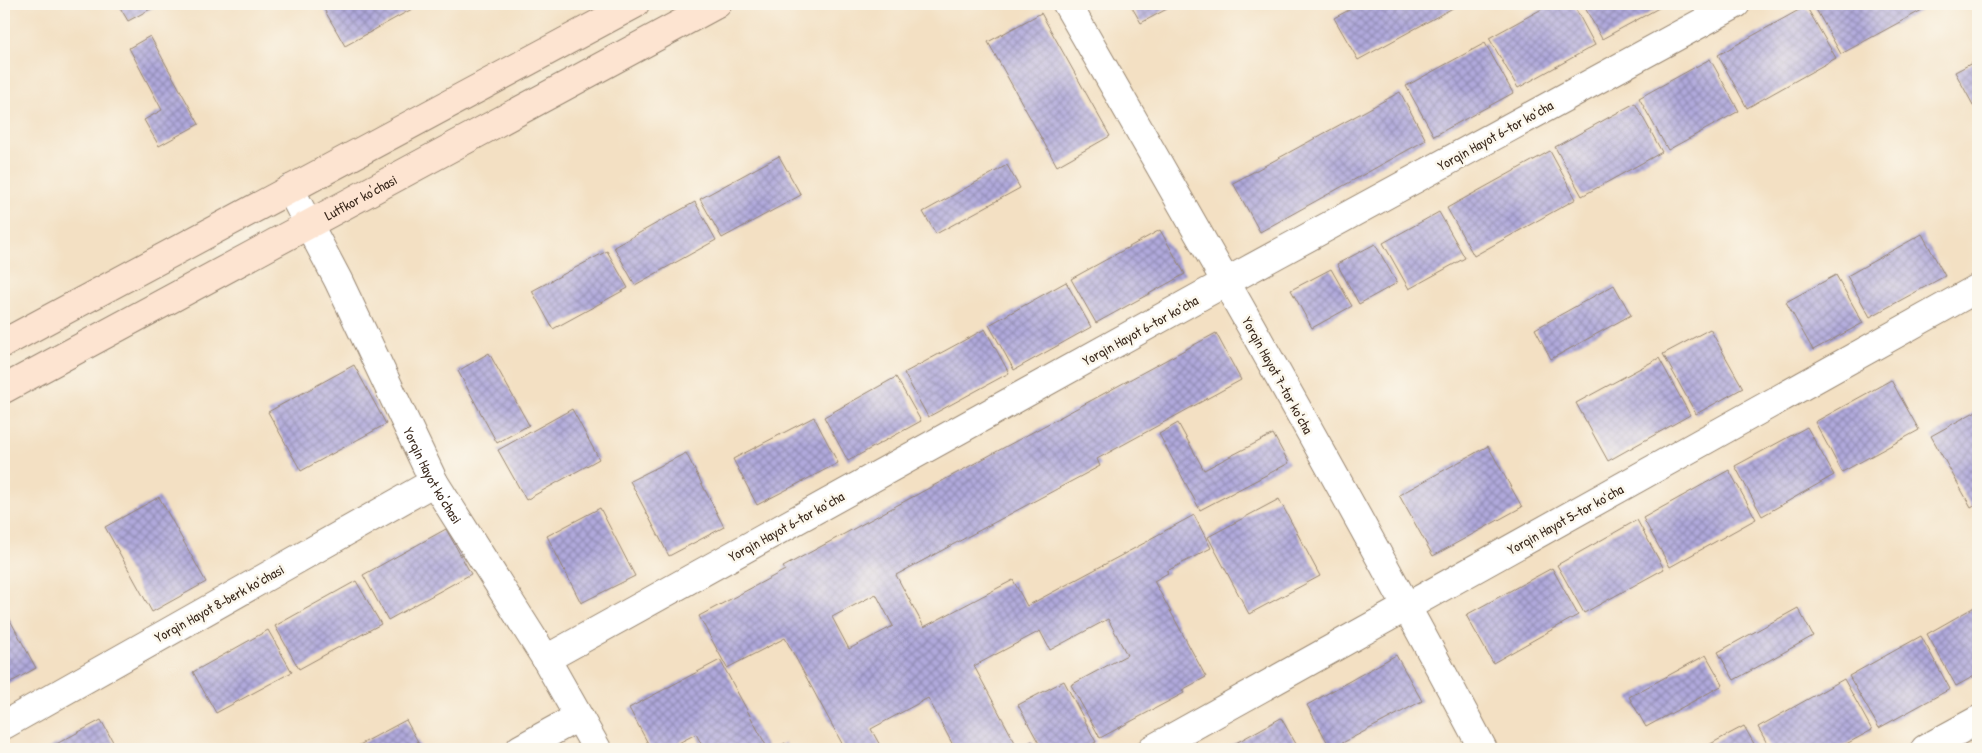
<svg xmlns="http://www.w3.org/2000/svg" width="1982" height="753" font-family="'Patrick Hand',sans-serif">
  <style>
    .building { fill: url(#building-cross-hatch); fill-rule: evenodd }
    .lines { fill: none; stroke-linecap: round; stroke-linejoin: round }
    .minor-casing { stroke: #978570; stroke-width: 30 }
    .secondary-casing { stroke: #978570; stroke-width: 30 }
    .minor { stroke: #fff; stroke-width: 28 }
    .secondary { stroke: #fde4d1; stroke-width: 28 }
    .labels { text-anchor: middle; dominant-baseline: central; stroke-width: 5; stroke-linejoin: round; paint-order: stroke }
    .street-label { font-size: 14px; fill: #3b2a1e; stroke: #fbf7ec }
  </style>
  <defs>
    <pattern id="building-cross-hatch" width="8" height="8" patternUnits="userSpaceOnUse" patternTransform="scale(1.25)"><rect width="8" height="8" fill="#b0a9dc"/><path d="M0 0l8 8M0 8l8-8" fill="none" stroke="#908ab2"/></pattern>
  </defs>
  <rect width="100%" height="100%" fill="#fbf7ec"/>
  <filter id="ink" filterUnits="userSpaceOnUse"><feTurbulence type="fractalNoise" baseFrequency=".02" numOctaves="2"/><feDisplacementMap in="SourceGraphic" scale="10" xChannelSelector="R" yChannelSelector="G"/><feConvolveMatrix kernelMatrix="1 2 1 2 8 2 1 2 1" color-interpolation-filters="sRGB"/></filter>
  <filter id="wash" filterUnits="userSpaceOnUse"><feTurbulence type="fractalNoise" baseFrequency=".0096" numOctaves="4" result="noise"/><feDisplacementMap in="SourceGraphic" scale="20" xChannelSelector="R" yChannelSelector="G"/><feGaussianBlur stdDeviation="1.12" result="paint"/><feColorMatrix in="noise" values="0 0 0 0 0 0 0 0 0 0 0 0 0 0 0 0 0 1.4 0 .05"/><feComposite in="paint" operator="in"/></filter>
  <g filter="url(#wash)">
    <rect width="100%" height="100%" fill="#f3e0c3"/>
    <g id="blocks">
      <path class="building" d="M118 4H160L128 21Z
        M321 4H421L345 46Z
        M1130 4H1176L1141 23Z
        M1360 4H1460L1358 60 1334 18Z
        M1551 4H1573L1595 45 1518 88 1489 38Z
        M1583 4H1666L1602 39Z
        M1813 4H1933L1841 54Z
        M1806 6 1836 58 1747 108 1718 55Z
        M1041 13 1110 136 1057 166 988 42Z
        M150 36 199 124 159 146 144 120 162 110 129 48Z
        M1485 43 1513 93 1434 136 1406 86Z
        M1710 59 1739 111 1668 150 1639 98Z
        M1978 60V114L1955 72Z
        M1400 92 1426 140 1260 232 1233 183Z
        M1635 103 1662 152 1582 196 1555 147Z
        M1550 151 1576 199 1474 256 1447 208Z
        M779 156 801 195 722 238 700 199Z
        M1007 165 1020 188 936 234 923 212Z
        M695 202 716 240 635 285 614 247Z
        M1439 212 1465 258 1409 289 1383 243Z
        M1160 230 1185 274 1096 323 1071 279Z
        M1922 234 1945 276 1870 317 1847 276Z
        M1375 244 1397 283 1359 304 1337 264Z
        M607 251 628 288 553 329 532 291Z
        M1331 269 1352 306 1312 328 1291 290Z
        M1836 275 1863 323 1813 350 1786 302Z
        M1066 282 1091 327 1014 370 989 325Z
        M1614 285 1631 315 1551 359 1535 329Z
        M985 329 1009 373 928 417 904 373Z
        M1710 329 1743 388 1696 414 1663 354Z
        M1216 333 1241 380 1097 459 1100 466 896 575 924 627 1013 580 1027 606 1150 540V539L1194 515 1211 548 1167 571 1168 573 1154 581 1206 677 1182 690 1184 693 1100 738 1071 685 1127 655 1108 619 1050 650 1040 631 974 666 1018 748 1032 741 1037 749H955L928 698 871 729 882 749H845L785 638 727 668 699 616 785 570 783 567ZM876 594 893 626 849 649 832 617Z
        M489 353 529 425 497 443 458 371Z
        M1659 358 1690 415 1608 461 1576 403Z
        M354 365 386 424 301 471 268 412Z
        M896 377 921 421 848 461 824 417Z
        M1891 380 1919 430 1842 472 1815 422Z
        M572 409 599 459 526 500 498 450Z
        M1978 410V503L1971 507 1931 436Z
        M814 417 838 463 757 505 733 459Z
        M1178 423 1204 470 1273 434 1289 463 1200 510 1159 434Z
        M1807 427 1834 475 1762 516 1735 466Z
        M1488 446 1522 507 1433 556 1399 495Z
        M686 453 724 527 669 556 630 481Z
        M1729 470 1756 519 1670 567 1643 518Z
        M159 497 206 582 152 612 105 527Z
        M1279 499 1320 576 1249 614 1208 537Z
        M600 508 635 576 581 603 547 536Z
        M1637 520 1664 569 1584 613 1557 565Z
        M446 529 471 574 388 620 363 575Z
        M1552 568 1578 615 1493 663 1466 615Z
        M356 581 381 624 299 669 275 626Z
        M1978 605V674L1956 686 1927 634Z
        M1798 608 1813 636 1734 680 1718 652Z
        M4 609 36 668 4 686Z
        M268 630 292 672 216 713 193 672Z
        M1921 636 1950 689 1879 728 1849 676Z
        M1396 655 1422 701 1331 749 1307 705Z
        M1706 655 1723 685 1646 727 1629 697Z
        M720 660 768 749H704L696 734 667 749H651L629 708Z
        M1844 679 1872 730 1837 749H1770L1758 727Z
        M1064 681 1096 742 1083 749H1042L1018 705Z
        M1281 718 1299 749H1225Z
        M101 720 117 749H47Z
        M406 720 422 749H352Z
        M1744 726 1757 749H1701Z
        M785 743 788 749H774Z"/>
    </g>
  </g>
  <g filter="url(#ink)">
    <use href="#blocks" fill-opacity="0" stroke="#978570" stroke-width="1"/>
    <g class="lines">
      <defs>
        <g id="minor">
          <path d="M1067 4C1209 251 1350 498 1483 749"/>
          <path id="s1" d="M290 189 338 280 434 482 546 659 597 749"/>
          <path d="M546 659 1226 282 1736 4"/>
          <path d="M4 725 434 482"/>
          <path d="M520 749 578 717"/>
          <path d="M1152 749 1978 288"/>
          <path d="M1925 749 1978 720"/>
        </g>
        <g id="secondary">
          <path d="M4 343 635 4"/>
          <path id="s2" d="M4 389 717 4"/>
        </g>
      </defs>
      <use href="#minor" class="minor-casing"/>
      <use href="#secondary" class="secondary-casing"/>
      <use href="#minor" class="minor"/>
      <use href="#secondary" class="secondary"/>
    </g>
  </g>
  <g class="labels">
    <g class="street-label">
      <text transform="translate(1495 135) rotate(-29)">Yorqin Hayot 6-tor koʻcha</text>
      <text stroke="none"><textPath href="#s2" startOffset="405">Lutfkor ko'chasi</textPath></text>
      <text transform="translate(1140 330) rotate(-29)">Yorqin Hayot 6-tor koʻcha</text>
      <text transform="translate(1278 375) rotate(61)">Yorqin Hayot 7-tor koʻcha</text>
      <text stroke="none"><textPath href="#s1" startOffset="320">Yorqin Hayot ko'chasi</textPath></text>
      <text transform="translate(1565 519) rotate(-29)">Yorqin Hayot 5-tor koʻcha</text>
      <text transform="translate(786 526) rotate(-29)">Yorqin Hayot 6-tor koʻcha</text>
      <text transform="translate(219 603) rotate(-29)">Yorqin Hayot 8-berk koʻchasi</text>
    </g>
  </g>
  <rect width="1982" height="753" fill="none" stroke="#fbf7ec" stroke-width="20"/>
</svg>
